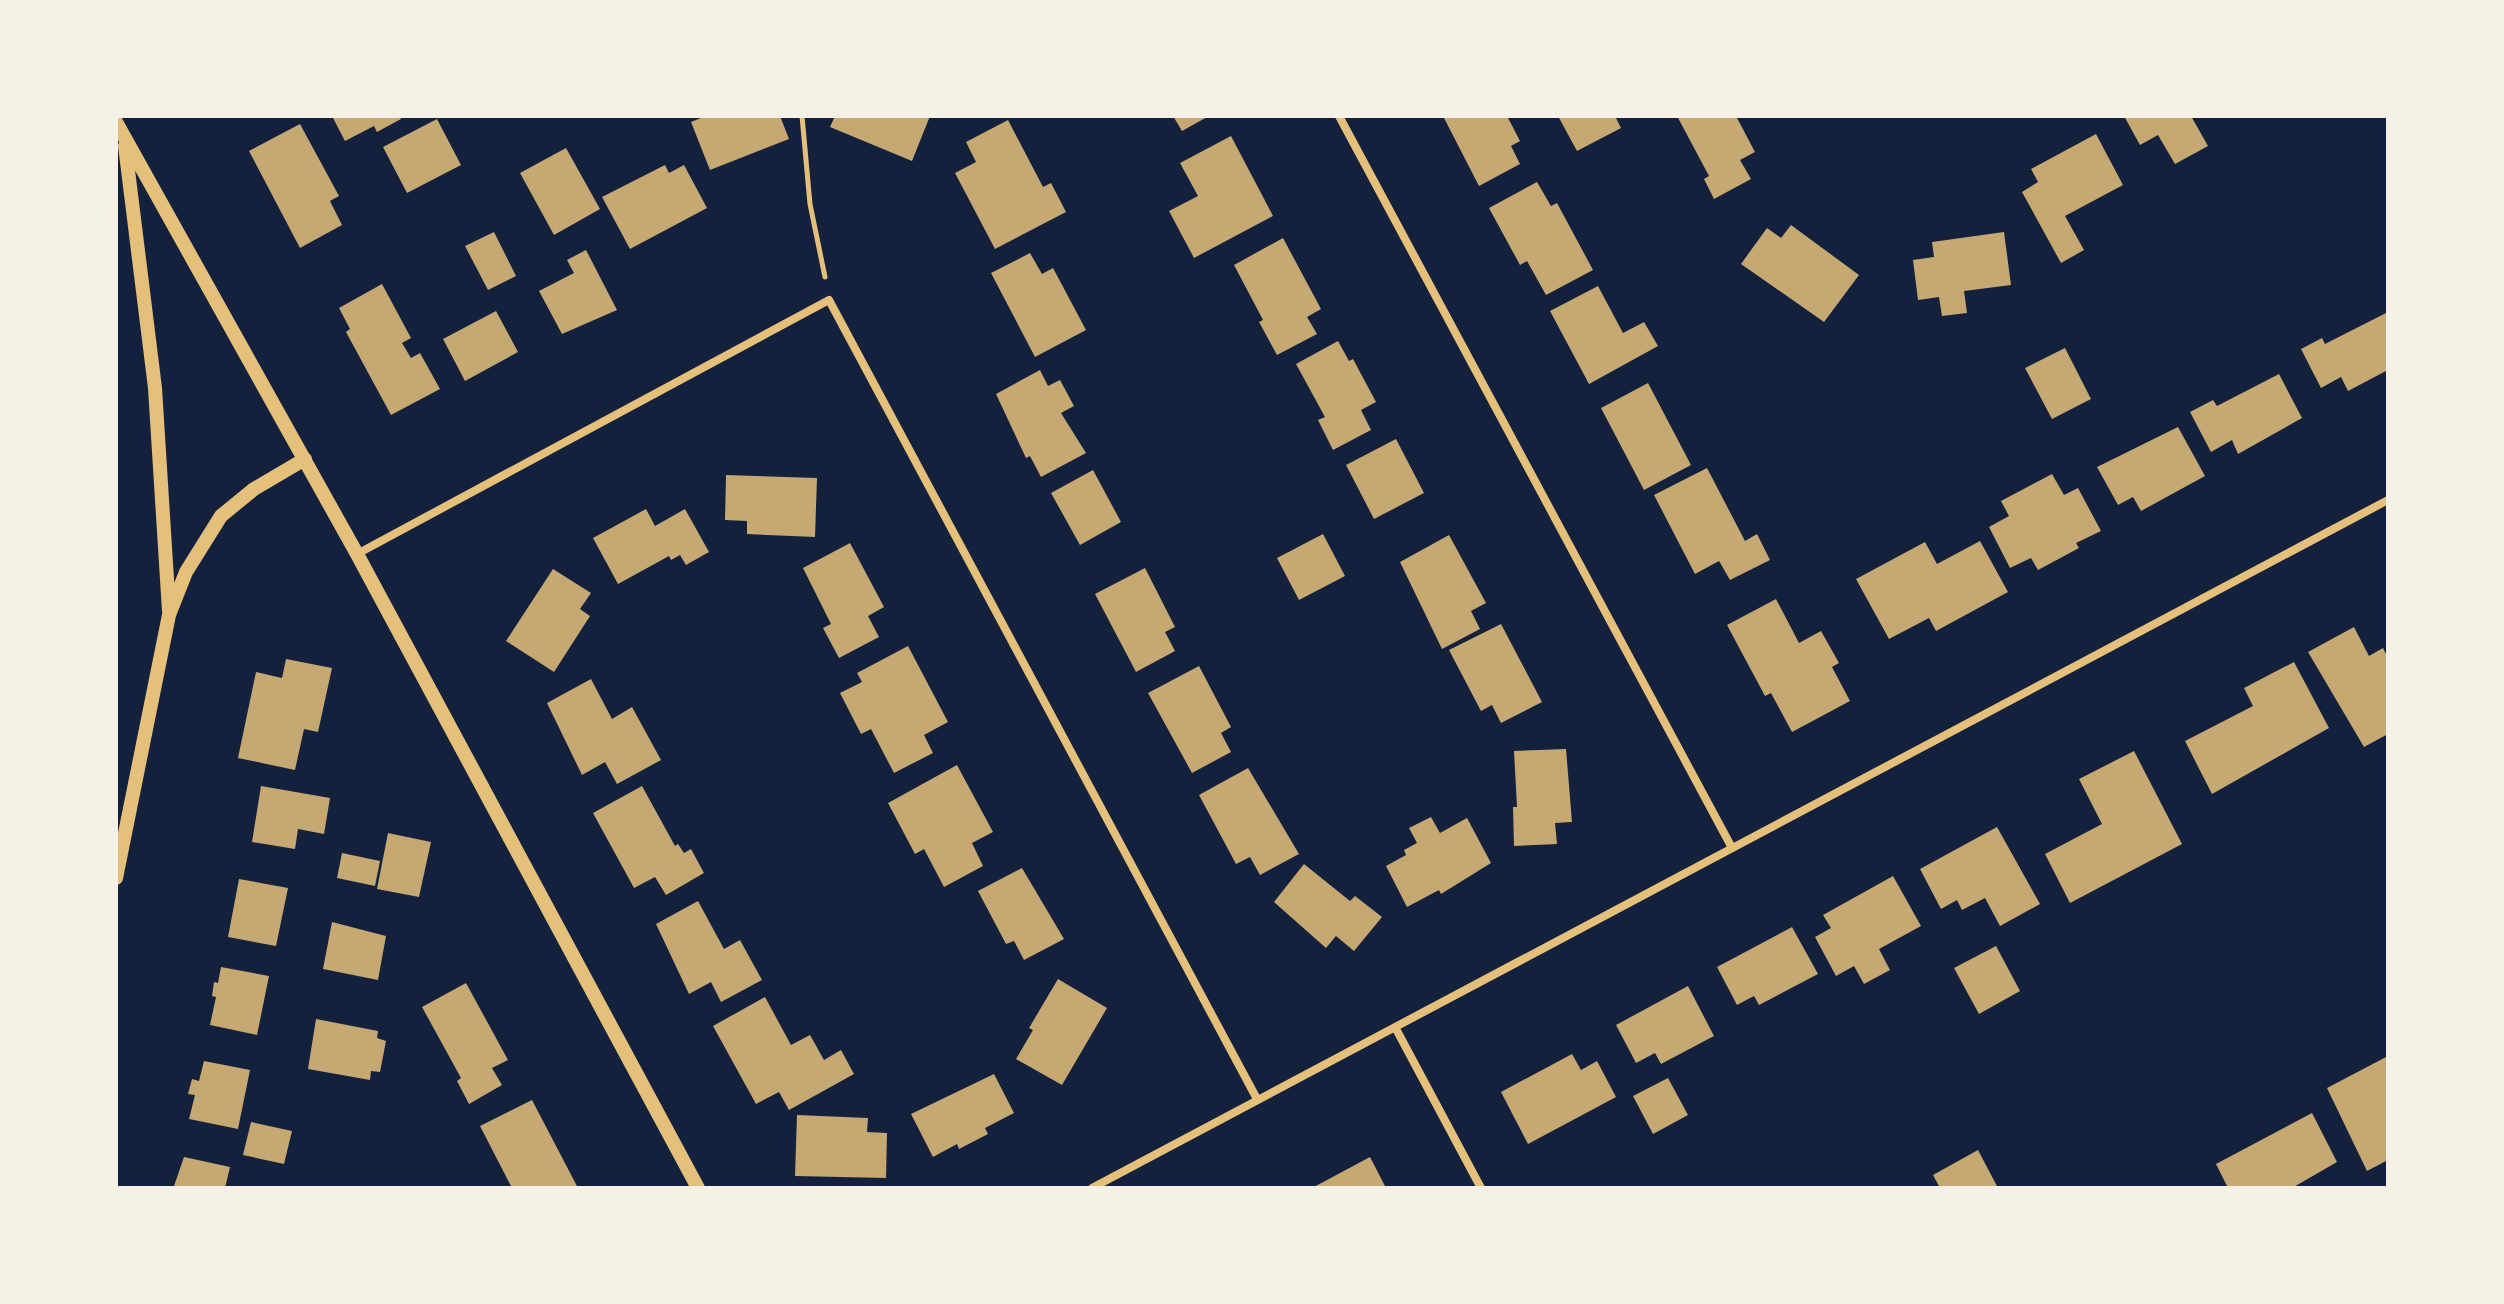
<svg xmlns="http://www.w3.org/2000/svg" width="2504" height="1304" font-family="Raleway,sans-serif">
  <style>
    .building { fill: #c6a872 }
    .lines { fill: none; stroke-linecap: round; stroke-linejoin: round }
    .path { stroke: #e5c07b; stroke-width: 5 }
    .minor { stroke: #e5c07b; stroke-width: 8 }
    .tertiary { stroke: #e5c07b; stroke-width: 14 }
  </style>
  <rect width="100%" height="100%" fill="#14213d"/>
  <path class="building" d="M332 116H400L401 119 377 132 374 126 345 141Z
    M706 116H780L789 139 710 170 691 122Z
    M835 116H930L912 161 830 127Z
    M1173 116H1209L1182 131Z
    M1443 116H1507L1520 141 1511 146 1520 164 1479 186Z
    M1558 116H1615L1621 128 1577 151Z
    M1677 116H1736L1755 152 1740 160 1751 179 1714 199 1704 179 1709 176Z
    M2124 116H2191L2208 146 2175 164 2158 135 2140 145Z
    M437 119 461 165 407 193 383 147Z
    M1008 120 1043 187 1051 183 1066 212 995 249 955 173 976 162 966 142Z
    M300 124 339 196 330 201 342 225 300 248 249 151Z
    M2096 134 2123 185 2065 216 2084 250 2061 263 2022 192 2038 182 2031 169Z
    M1231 136 1273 216 1194 258 1169 211 1198 196 1180 163Z
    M566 148 600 209 554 235 520 173Z
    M665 165 669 173 684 165 707 208 630 249 602 197Z
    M1537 182 1551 206 1557 203 1593 270 1546 295 1527 261 1520 265 1489 208Z
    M1791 225 1859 275 1824 322 1741 264 1767 228 1781 238Z
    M494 232 516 276 488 290 465 246Z
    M2004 232 2011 285 1964 291 1967 313 1942 316 1939 297 1918 300 1913 260 1934 257 1932 242Z
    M1283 238 1321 309 1307 317 1317 334 1277 355 1259 322 1263 320 1234 265Z
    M586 250 617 310 562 334 539 291 574 273 567 260Z
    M1030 253 1042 274 1053 268 1086 330 1035 357 991 273Z
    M382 284 411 338 402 343 411 358 420 353 440 389 391 415 346 332 350 329 339 308Z
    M1598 286 1623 333 1644 322 1658 346 1589 384 1550 311Z
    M496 311 518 352 465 381 443 339Z
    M2388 312 2386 371 2348 391 2341 377 2321 388 2301 349 2322 338 2325 344Z
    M1338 341 1349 361 1353 359 1376 402 1361 410 1371 430 1333 450 1318 420 1325 417 1296 364Z
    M2065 348 2091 399 2052 419 2025 368Z
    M1040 370 1048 386 1060 380 1074 406 1061 413 1086 453 1041 477 1030 456 1026 458 996 394Z
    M2279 374 2302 418 2238 454 2232 440 2211 452 2190 412 2213 400 2217 406Z
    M1648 383 1691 465 1644 490 1601 408Z
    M2178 427 2205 476 2141 511 2133 497 2118 505 2097 467Z
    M1396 439 1424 493 1374 519 1346 465Z
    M1707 468 1745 541 1757 534 1770 560 1730 580 1719 561 1695 574 1654 495Z
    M1093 470 1121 522 1080 545 1051 493Z
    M2052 474 2064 495 2078 488 2101 531 2076 543 2079 548 2038 570 2031 558 2010 568 1989 527 2009 516 2001 501Z
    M726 475 817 478 815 537 747 534V521L725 520Z
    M646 509 655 526 685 509 709 552 686 565 680 555 671 560 669 556 618 584 593 538Z
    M1323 534 1345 576 1299 600 1277 558Z
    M1449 535 1486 603 1471 611 1480 629 1442 649 1400 562Z
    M1980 541 2008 592 1936 631 1929 618 1889 639 1856 579 1925 542 1937 564Z
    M850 543 884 607 868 616 879 637 839 658 823 628 831 624 803 568Z
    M1145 568 1175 627 1165 632 1175 651 1136 672 1095 594Z
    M553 569 591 593 580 609 590 616 554 672 506 641Z
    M1776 599 1799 643 1821 631 1839 663 1832 667 1850 701 1792 732 1771 693 1765 696 1727 625Z
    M1501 624 1542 702 1501 723 1492 705 1481 711 1449 650Z
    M2354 627 2369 656 2383 648 2388 658V734L2364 747 2308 652Z
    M908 646 948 722 924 735 933 753 894 773 871 729 861 734 840 693 862 682 857 673Z
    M286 659 332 668 318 732 304 729 295 770 238 758 256 672 282 678Z
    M2294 662 2329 728 2212 794 2185 741 2253 706 2244 688Z
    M1199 666 1231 727 1221 733 1231 752 1192 773 1148 693Z
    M591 679 612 719 632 707 661 760 617 784 605 762 582 775 547 703Z
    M1566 749 1572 822 1555 823 1557 844 1514 846 1513 807H1517L1514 751Z
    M2134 751 2182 844 2070 903 2045 854 2102 824 2079 779Z
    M957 765 993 832 972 843 983 866 944 887 924 849 915 854 888 803Z
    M1248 768 1299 854 1260 875 1250 857 1236 864 1199 795Z
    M261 786 330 798 324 834 298 829 295 849 252 842Z
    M642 786 675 846 678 844 684 853 691 849 704 873 666 895 655 877 634 888 593 813Z
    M1431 817 1440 833 1467 818 1491 863 1441 894 1439 890 1407 907 1386 866 1406 855 1404 850 1417 843 1409 828Z
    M1997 827 2040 904 2000 926 1985 898 1962 910 1957 900 1941 909 1920 869Z
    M388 833 431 842 419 897 377 889Z
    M342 853 380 861 375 886 337 878Z
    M1304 864 1350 901 1355 896 1382 917 1354 951 1336 936 1326 948 1274 902Z
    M1022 868 1064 939 1024 960 1014 941 1006 944 978 891Z
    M1893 876 1921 926 1879 949 1890 970 1864 984 1854 966 1836 976 1815 937 1831 928 1823 915Z
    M239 879 288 888 276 946 228 937Z
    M698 901 724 949 740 940 762 980 721 1002 711 982 689 994 656 924Z
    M332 922 386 936 378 980 323 969Z
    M1792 927 1818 974 1759 1005 1754 996 1737 1005 1717 967Z
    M1996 946 2020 991 1979 1014 1954 968Z
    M221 967 269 976 257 1035 210 1025 216 997 212 996 214 982 218 983Z
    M1058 979 1107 1008 1062 1085 1016 1059 1033 1030 1029 1028Z
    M466 983 508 1060 492 1068 502 1085 469 1104 457 1081 461 1078 422 1007Z
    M1688 986 1714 1036 1661 1064 1655 1053 1636 1063 1616 1025Z
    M765 997 791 1045 810 1035 824 1060 841 1050 854 1074 789 1110 779 1092 756 1104 713 1026Z
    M316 1019 378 1031 377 1038 386 1041 380 1072 371 1071 370 1080 308 1069Z
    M1572 1054 1581 1070 1597 1061 1616 1097 1528 1144 1501 1092Z
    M2388 1056V1160L2367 1171 2327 1088Z
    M204 1061 250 1070 238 1129 189 1119 195 1095 188 1094 192 1079 199 1081Z
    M994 1074 1014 1113 985 1128 988 1134 959 1149 957 1144 933 1157 911 1114Z
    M1668 1078 1688 1115 1653 1134 1633 1096Z
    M532 1100 578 1188H512L480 1126Z
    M2312 1113 2337 1162 2292 1188H2228L2216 1164Z
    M797 1115 868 1118 867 1132 887 1133 886 1178 795 1176Z
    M251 1122 292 1131 284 1164 243 1155Z
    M1978 1150 1998 1188H1940L1933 1175Z
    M184 1157 230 1167 225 1188 174 1186Z
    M1370 1157 1386 1188H1312Z"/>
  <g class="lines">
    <path class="path" d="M802 116 810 204 825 277"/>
    <path class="minor" d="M1339 116 1731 846
      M357 554 829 300 1257 1099
      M1395 1027 1481 1188
      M1092 1188 2388 500"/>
    <path class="tertiary" d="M116 122 357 554 698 1188
      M125 146 155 388 169 611
      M116 878 169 615 186 572 221 516 254 489 305 459"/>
  </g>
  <rect width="2504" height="1304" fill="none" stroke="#f6f1e7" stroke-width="236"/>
</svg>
